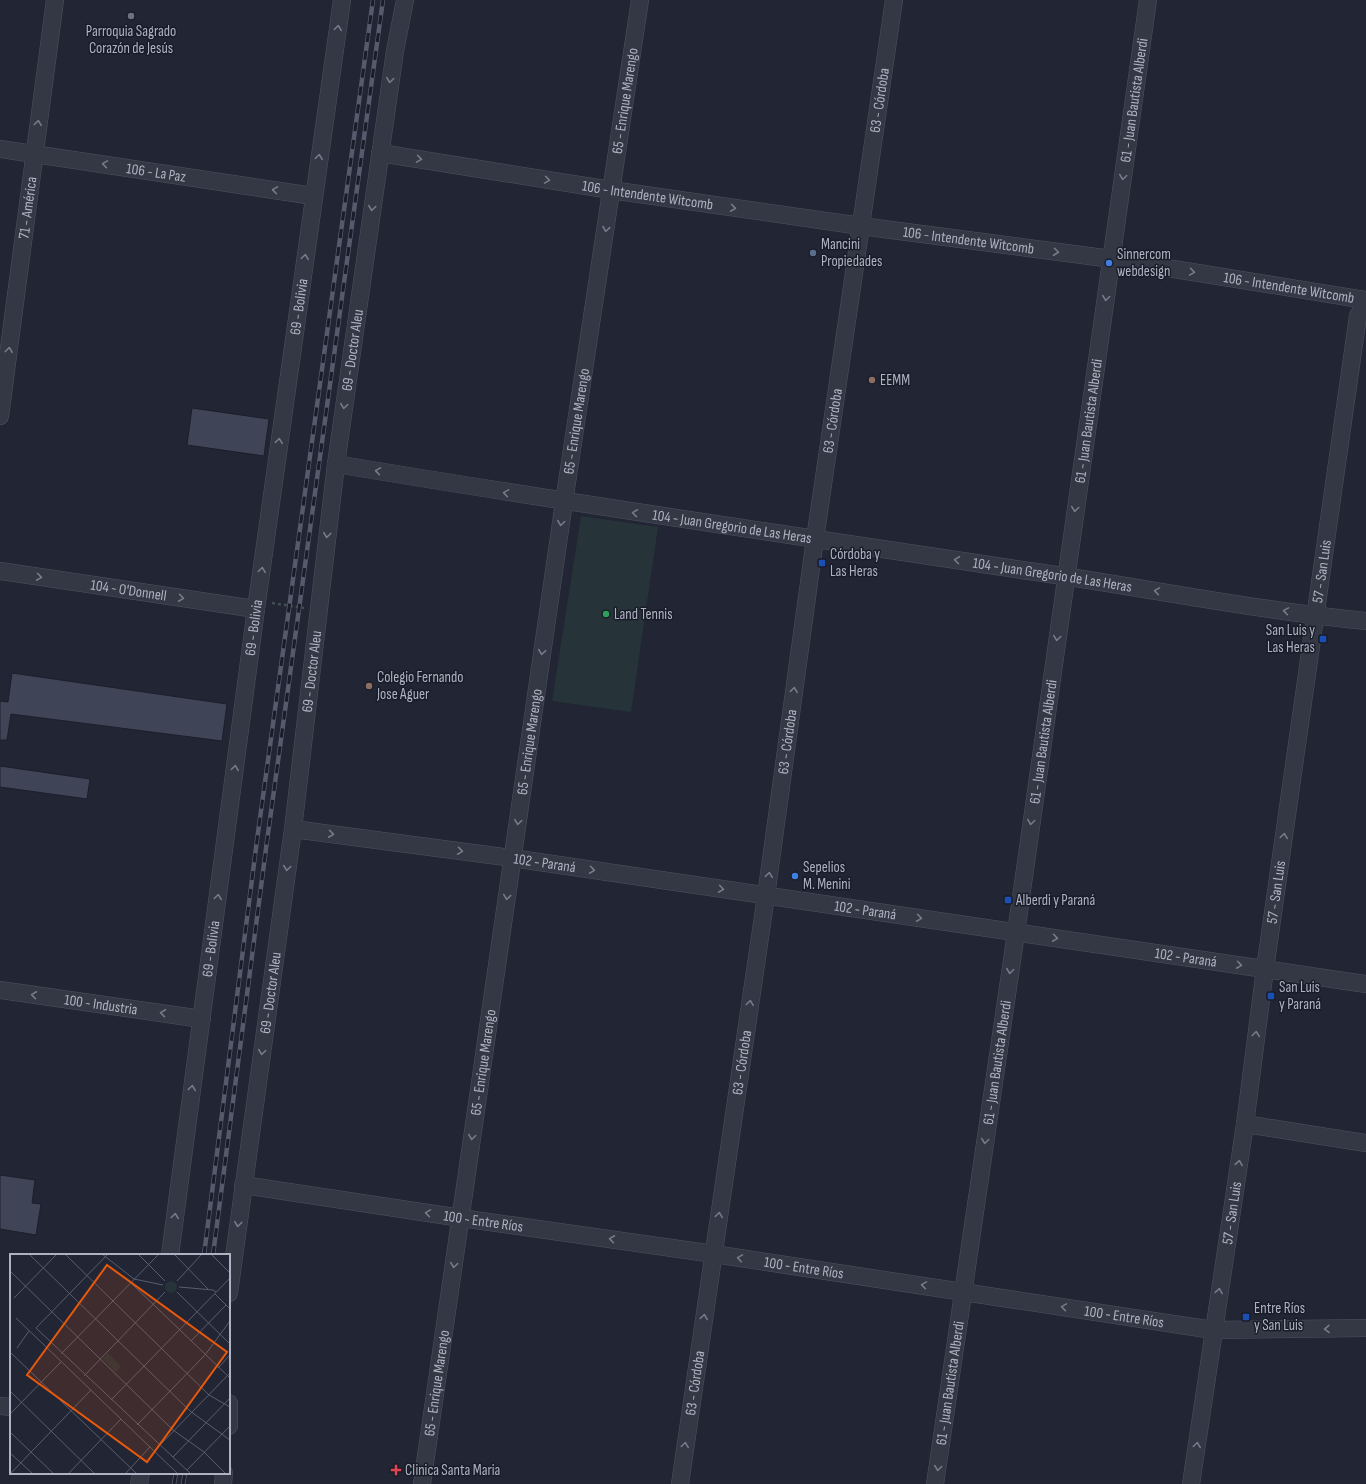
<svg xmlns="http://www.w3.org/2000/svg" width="1366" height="1484" font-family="'Sofia Sans Condensed',sans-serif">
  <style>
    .green { fill: #263338 }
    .building { fill: #3f4557; stroke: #1c1f2b }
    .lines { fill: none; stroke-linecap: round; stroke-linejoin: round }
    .minor-casing { stroke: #4f5260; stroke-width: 18 }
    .path { stroke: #424f55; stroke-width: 2.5; stroke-dasharray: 3 3; stroke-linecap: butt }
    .minor { stroke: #343845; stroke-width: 17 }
    .rail-casing { stroke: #565b6c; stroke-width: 4.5 }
    .rail { stroke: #1a1d29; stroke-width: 3; stroke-dasharray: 9; stroke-linecap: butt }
    .oneway { stroke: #777b8a }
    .worship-dot { fill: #6b7280; stroke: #1a1d29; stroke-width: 1.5 }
    .service-dot { fill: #5c6f8a; stroke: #1a1d29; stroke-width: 1.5 }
    .shop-dot { fill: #3f7fe0; stroke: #1a1d29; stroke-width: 1.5 }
    .education-dot { fill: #8d6e63; stroke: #1a1d29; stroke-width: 1.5 }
    .transit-dot { fill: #1a4fb4; stroke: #1a1d29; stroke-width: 1.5 }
    .leisure-dot { fill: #2e9e5b; stroke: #1a1d29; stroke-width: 1.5 }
    .health-dot { fill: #e0444e; stroke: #1a1d29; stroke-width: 1.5 }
    .labels { text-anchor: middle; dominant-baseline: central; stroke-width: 3; stroke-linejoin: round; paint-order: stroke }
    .poi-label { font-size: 15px; fill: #aeb2c2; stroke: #1a1d29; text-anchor: start }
    .street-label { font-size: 15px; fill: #aeb2c2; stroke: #1a1d29 }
    .inset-road { fill: none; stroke: #595d6d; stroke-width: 1 }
    .view { fill: #e8590c; fill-opacity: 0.15; stroke: #e8590c; stroke-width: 2 }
    .inset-edge { fill: none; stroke: #aeb2c2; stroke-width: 2 }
  </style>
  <rect width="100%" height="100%" fill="#212534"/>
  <path class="green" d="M581 516 658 527 631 712 552 701Z"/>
  <path class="building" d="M192 408 269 419 264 456 187 445Z
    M12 673 227 704 222 741 11 714 7 740H0V701L8 702Z
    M0 766 90 779 87 799 0 787Z
    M0 1175 35 1180 32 1203 41 1204 36 1235 0 1229Z"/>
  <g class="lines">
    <defs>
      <g id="minor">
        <path id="s1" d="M0 149 313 196"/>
        <path id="s2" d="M380 153 611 190 861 226 1112 259 1366 300"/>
        <path id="s3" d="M0 416 55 0"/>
        <path id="s4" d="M336 464C567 503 798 536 1029 571 1142 587 1253 610 1366 621"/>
        <path id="s5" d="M0 571 256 609"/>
        <path id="s6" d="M293 829 512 858 1366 984"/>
        <path id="s7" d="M0 990 202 1019"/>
        <path d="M1245 1124 1366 1143"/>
        <path id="s8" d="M243 1185 461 1218 714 1254 1213 1330 1366 1328"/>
        <path id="s9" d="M170 1255 256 609 342 0"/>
        <path id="s10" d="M229 1293 293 829 336 464 395 51 405 0"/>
        <path d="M229 1403V1426"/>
        <path d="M0 1406 11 1407"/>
        <path d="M139 1484 141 1473"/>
        <path d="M223 1484 224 1473"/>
        <path id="s11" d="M422 1484 564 502 640 0"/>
        <path id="s12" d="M680 1484 766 896 815 539 894 0"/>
        <path id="s13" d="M935 1484 1016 933 1148 0"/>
        <path id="s14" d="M1191 1484 1245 1124 1265 969 1358 316 1366 302"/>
      </g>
    </defs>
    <use href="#minor" class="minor-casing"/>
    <path class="path" d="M272 603 304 608"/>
    <use href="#minor" class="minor"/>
    <defs>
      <path id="rail" d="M204 1255 257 840 373 0
        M213 1255 267 841 383 0
        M174 1484 176 1473
        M183 1484 185 1473"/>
    </defs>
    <use href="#rail" class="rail-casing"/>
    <use href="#rail" class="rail"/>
  </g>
  <defs><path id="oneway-chevron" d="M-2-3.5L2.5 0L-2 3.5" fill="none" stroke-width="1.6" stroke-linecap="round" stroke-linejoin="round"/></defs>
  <g class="oneway">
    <use href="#oneway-chevron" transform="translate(338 28) rotate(-82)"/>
    <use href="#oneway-chevron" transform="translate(390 80) rotate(98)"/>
    <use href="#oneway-chevron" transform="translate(38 123) rotate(-82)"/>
    <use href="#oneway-chevron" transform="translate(319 157) rotate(-82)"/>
    <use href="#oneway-chevron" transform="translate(419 159) rotate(9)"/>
    <use href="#oneway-chevron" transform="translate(105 164) rotate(-171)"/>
    <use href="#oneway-chevron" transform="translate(1123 177) rotate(98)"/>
    <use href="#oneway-chevron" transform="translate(547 180) rotate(9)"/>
    <use href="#oneway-chevron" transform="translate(275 190) rotate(-171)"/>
    <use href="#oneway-chevron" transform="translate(372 208) rotate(98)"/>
    <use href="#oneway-chevron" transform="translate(733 208) rotate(8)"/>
    <use href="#oneway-chevron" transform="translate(606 229) rotate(99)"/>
    <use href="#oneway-chevron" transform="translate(1056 252) rotate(7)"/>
    <use href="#oneway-chevron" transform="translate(305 257) rotate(-82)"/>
    <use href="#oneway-chevron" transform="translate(1192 272) rotate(9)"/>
    <use href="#oneway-chevron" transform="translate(1106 298) rotate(98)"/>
    <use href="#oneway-chevron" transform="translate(9 350) rotate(-83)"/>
    <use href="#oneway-chevron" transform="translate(344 406) rotate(98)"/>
    <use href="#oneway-chevron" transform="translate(279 441) rotate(-82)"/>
    <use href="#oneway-chevron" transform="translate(378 471) rotate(-171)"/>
    <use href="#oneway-chevron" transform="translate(506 493) rotate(-171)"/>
    <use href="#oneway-chevron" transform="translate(1075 509) rotate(98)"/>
    <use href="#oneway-chevron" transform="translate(635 513) rotate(-172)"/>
    <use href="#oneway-chevron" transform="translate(561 523) rotate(98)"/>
    <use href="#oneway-chevron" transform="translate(327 535) rotate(97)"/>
    <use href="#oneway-chevron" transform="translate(957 560) rotate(-172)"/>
    <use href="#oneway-chevron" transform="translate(262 570) rotate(-82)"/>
    <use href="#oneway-chevron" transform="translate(39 577) rotate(8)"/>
    <use href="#oneway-chevron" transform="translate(1157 591) rotate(-171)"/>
    <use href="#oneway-chevron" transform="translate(181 598) rotate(8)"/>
    <use href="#oneway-chevron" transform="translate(1286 611) rotate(-171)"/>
    <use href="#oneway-chevron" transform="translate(1057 638) rotate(98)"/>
    <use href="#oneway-chevron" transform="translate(542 652) rotate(98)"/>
    <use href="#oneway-chevron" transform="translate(794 690) rotate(-82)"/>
    <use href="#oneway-chevron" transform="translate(235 768) rotate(-82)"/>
    <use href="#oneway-chevron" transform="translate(518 822) rotate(98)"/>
    <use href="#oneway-chevron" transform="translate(1031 822) rotate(98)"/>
    <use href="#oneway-chevron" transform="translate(331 834) rotate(8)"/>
    <use href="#oneway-chevron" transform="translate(1284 836) rotate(-82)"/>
    <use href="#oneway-chevron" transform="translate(460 851) rotate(8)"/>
    <use href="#oneway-chevron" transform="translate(287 868) rotate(98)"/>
    <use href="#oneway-chevron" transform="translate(592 870) rotate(8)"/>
    <use href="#oneway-chevron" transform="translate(769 875) rotate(-82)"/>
    <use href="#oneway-chevron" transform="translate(721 889) rotate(8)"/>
    <use href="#oneway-chevron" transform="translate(218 897) rotate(-82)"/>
    <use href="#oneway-chevron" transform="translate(507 897) rotate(98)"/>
    <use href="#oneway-chevron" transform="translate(919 918) rotate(8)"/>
    <use href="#oneway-chevron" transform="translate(1055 938) rotate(8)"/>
    <use href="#oneway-chevron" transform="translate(1239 965) rotate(8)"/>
    <use href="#oneway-chevron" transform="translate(1010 971) rotate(98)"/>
    <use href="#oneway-chevron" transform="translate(34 995) rotate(-172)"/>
    <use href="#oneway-chevron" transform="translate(750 1003) rotate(-82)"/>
    <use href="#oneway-chevron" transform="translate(163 1013) rotate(-172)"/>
    <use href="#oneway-chevron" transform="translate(1256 1034) rotate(-83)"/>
    <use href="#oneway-chevron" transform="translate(262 1052) rotate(98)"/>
    <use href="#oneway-chevron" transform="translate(192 1088) rotate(-82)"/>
    <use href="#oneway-chevron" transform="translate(472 1137) rotate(98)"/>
    <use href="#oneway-chevron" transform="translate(985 1141) rotate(98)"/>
    <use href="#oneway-chevron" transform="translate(1239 1163) rotate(-81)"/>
    <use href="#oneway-chevron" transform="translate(428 1213) rotate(-171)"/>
    <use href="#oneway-chevron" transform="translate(719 1215) rotate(-82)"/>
    <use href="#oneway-chevron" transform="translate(175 1216) rotate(-82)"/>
    <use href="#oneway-chevron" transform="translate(238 1224) rotate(97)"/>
    <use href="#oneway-chevron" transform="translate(612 1239) rotate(-172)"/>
    <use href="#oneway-chevron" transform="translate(740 1258) rotate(-171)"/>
    <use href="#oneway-chevron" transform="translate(454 1265) rotate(98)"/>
    <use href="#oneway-chevron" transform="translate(924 1285) rotate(-171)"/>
    <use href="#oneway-chevron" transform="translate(1219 1291) rotate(-81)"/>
    <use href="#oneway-chevron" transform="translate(1064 1307) rotate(-171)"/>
    <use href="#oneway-chevron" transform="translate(704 1317) rotate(-82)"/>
    <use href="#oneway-chevron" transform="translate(1327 1329) rotate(179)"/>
    <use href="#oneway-chevron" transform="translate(685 1445) rotate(-82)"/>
    <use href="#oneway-chevron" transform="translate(1197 1445) rotate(-82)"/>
    <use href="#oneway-chevron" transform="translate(938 1468) rotate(98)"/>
  </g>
  <circle class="worship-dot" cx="131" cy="16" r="4"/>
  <circle class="service-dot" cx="813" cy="253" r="4"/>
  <g class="shop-dot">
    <circle cx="1109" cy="263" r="4"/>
    <circle cx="795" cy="876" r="4"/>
  </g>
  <g class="education-dot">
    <circle cx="872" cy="380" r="4"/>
    <circle cx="369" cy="686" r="4"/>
  </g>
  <g class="transit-dot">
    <rect x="818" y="559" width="8" height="8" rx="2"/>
    <rect x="1319" y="635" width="8" height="8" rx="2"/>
    <rect x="1004" y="896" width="8" height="8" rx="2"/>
    <rect x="1267" y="992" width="8" height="8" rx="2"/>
    <rect x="1242" y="1313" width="8" height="8" rx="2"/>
  </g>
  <circle class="leisure-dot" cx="606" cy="614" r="4"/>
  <path class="health-dot" d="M394 1464h4v4h4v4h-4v4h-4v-4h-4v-4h4z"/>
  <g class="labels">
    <g class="poi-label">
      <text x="131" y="31" text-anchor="middle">Parroquia Sagrado<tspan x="131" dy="17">Corazón de Jesús</tspan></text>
      <text x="821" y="244">Mancini<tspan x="821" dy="17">Propiedades</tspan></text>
      <text x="1117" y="254">Sinnercom<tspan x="1117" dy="17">webdesign</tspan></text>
      <text x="880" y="380">EEMM</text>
      <text x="830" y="554">Córdoba y<tspan x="830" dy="17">Las Heras</tspan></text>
      <text x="614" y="614">Land Tennis</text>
      <text x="1315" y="630" text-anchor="end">San Luis y<tspan x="1315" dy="17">Las Heras</tspan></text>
      <text x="377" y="677">Colegio Fernando<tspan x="377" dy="17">Jose Aguer</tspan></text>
      <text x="803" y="867">Sepelios<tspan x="803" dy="17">M. Menini</tspan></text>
      <text x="1016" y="900">Alberdi y Paraná</text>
      <text x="1279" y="987">San Luis<tspan x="1279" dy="17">y Paraná</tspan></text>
      <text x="1254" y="1308">Entre Ríos<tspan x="1254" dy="17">y San Luis</tspan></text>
      <text x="405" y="1470">Clinica Santa Maria</text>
    </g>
    <g class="street-label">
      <text stroke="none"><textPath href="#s11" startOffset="1398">65 - Enrique Marengo</textPath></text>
      <text stroke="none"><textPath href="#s12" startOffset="1398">63 - Córdoba</textPath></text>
      <text stroke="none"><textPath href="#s13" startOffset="1398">61 - Juan Bautista Alberdi</textPath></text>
      <text stroke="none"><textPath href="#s1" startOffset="158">106 - La Paz</textPath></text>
      <text stroke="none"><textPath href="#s2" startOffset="271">106 - Intendente Witcomb</textPath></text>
      <text stroke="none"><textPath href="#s3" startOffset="210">71 - América</textPath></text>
      <text stroke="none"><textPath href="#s2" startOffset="595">106 - Intendente Witcomb</textPath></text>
      <text stroke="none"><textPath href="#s2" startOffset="919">106 - Intendente Witcomb</textPath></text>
      <text stroke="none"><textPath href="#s9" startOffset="957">69 - Bolivia</textPath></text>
      <text stroke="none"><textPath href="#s10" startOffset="951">69 - Doctor Aleu</textPath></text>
      <text stroke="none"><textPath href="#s11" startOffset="1074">65 - Enrique Marengo</textPath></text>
      <text stroke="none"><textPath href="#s12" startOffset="1074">63 - Córdoba</textPath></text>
      <text stroke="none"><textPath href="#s13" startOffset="1074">61 - Juan Bautista Alberdi</textPath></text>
      <text stroke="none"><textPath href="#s4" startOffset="401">104 - Juan Gregorio de Las Heras</textPath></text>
      <text stroke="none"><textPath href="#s14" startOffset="922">57 - San Luis</textPath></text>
      <text stroke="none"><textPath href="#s4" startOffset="725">104 - Juan Gregorio de Las Heras</textPath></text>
      <text stroke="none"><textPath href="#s5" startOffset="130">104 - O'Donnell</textPath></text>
      <text stroke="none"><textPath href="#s9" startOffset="633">69 - Bolivia</textPath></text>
      <text stroke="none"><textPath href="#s10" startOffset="627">69 - Doctor Aleu</textPath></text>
      <text stroke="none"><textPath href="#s11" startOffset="750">65 - Enrique Marengo</textPath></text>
      <text stroke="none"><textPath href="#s12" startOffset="750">63 - Córdoba</textPath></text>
      <text stroke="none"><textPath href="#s13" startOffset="750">61 - Juan Bautista Alberdi</textPath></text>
      <text stroke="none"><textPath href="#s6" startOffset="254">102 - Paraná</textPath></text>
      <text stroke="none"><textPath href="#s14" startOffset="598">57 - San Luis</textPath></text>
      <text stroke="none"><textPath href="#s6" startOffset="578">102 - Paraná</textPath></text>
      <text stroke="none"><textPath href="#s9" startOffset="309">69 - Bolivia</textPath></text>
      <text stroke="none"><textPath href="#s6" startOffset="902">102 - Paraná</textPath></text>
      <text stroke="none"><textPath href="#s10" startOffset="303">69 - Doctor Aleu</textPath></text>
      <text stroke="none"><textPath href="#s7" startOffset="102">100 - Industria</textPath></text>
      <text stroke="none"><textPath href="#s11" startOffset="426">65 - Enrique Marengo</textPath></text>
      <text stroke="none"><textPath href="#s12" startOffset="426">63 - Córdoba</textPath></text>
      <text stroke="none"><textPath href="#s13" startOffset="426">61 - Juan Bautista Alberdi</textPath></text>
      <text stroke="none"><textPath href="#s14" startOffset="274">57 - San Luis</textPath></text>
      <text stroke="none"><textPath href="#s8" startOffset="243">100 - Entre Ríos</textPath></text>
      <text stroke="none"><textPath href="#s8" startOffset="567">100 - Entre Ríos</textPath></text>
      <text stroke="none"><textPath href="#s8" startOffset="891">100 - Entre Ríos</textPath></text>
      <text stroke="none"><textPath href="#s11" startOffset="102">65 - Enrique Marengo</textPath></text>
      <text stroke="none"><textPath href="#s12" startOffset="102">63 - Córdoba</textPath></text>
      <text stroke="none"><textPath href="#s13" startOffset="102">61 - Juan Bautista Alberdi</textPath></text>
    </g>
  </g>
  <g transform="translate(10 1254)">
    <rect width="220" height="220" fill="#212534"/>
    <path d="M155 33a6 6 0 1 1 12 0a6 6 0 1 1-12 0ZM98 99 111 112 106 118 93 105Z" fill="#263338"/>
    <path class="inset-road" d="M19 0 180 157 220 186M55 0 199 141 220 153M92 0 124 25 153 31M98 0 26 74 181 220M128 0 155 27M164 0 198 35M201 0 220 19M0 17 163 176 194 198 216 220M167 27 192 0M121 29 220 124M169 33 203 36 206 38M167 38 220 90M205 40 220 55M4 44 47 0M6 64 168 220M181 87 216 51M7 94 19 77M0 98 127 220M51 100 149 0M208 114 220 101M74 122 155 38M0 137 85 220M101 146 220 24M0 160 51 108M127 171 195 101 220 67M0 178 44 220M150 191 220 119M0 199 23 220M163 203 220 144M177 216 220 172M0 220 81 136M58 220 111 165M115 220 140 193"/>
    <path class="view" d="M97 11 217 98 137 208 17 121Z"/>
    <rect width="220" height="220" class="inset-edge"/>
  </g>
</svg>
